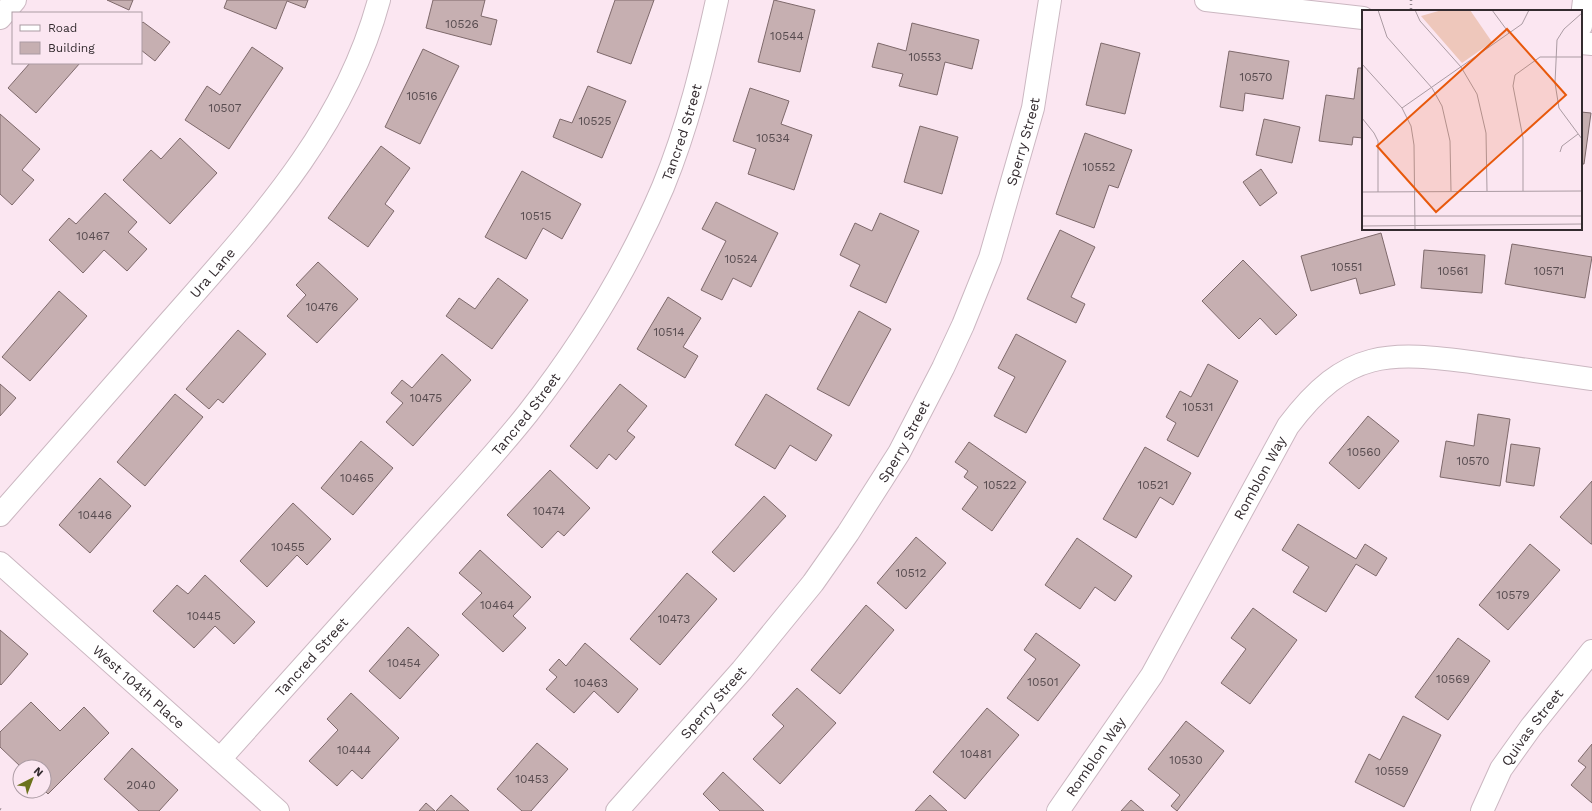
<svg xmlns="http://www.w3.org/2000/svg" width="1592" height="811" font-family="'Work Sans',sans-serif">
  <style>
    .building { fill: #c6afb1; stroke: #7e696b }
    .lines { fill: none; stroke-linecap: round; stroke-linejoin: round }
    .street-casing { stroke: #cbb7c1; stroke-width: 24 }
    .path { stroke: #94868e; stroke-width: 2.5; stroke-dasharray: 1 3; stroke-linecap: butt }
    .street { stroke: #fff; stroke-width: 22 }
    .labels { text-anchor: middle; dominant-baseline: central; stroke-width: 4; stroke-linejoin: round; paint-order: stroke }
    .number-label { font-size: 12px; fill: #584c50 }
    .street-label { font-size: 14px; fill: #332b2f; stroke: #fbe6f1 }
    .inset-road { fill: none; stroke: #ab9ba3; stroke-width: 1 }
    .view { fill: #e8590c; fill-opacity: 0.15; stroke: #e8590c; stroke-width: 2 }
    .inset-edge { fill: none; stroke: #332b2f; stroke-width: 2 }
  </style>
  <rect width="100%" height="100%" fill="#fbe6f1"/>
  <path class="building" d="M107 0H133L129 10Z
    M227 0H308L305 8 287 1 276 29 224 8Z
    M433 0H485L481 16 497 20 491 45 426 28Z
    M615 0H654L631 64 597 52Z
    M774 0 815 10 800 72 758 62Z
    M143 22 170 42 155 61 141 50V24Z
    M912 23 979 40 972 69 945 62 937 95 899 86 903 74 872 67 878 43 906 51Z
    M1101 43 1140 53 1125 114 1086 105Z
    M252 47 283 68 229 149 185 120 207 86 220 95Z
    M423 49 459 66 420 144 385 127Z
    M1229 51 1289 61 1283 99 1245 93 1243 111 1220 107Z
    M30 63H80L36 113 8 88Z
    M1358 68H1363V138L1353 137 1352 145 1319 141 1326 95 1354 99Z
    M588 86 626 101 602 158 553 137 560 119 572 123Z
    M750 88 789 101 781 124 812 135 794 190 748 174 756 149 733 141Z
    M1581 112 1591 113 1584 164H1581Z
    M0 114 40 149 22 170 34 180 12 205 0 194Z
    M1264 119 1300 127 1292 163 1256 155Z
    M920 126 958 137 942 194 904 182Z
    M1085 133 1132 150 1118 188 1109 185 1094 228 1056 214Z
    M180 138 217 173 170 224 123 180 151 150 161 159Z
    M381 146 410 168 385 204 394 211 368 247 328 218Z
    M1261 169 1277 193 1260 206 1243 182Z
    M522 171 581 204 562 239 543 228 526 259 485 237Z
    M105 193 137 222 128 232 147 249 127 271 104 250 83 273 49 240 69 218 76 224Z
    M716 202 778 233 751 287 733 278 722 300 701 290 726 241 702 229Z
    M880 213 919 231 886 303 850 286 860 265 840 255 855 223 872 231Z
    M1060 230 1095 247 1071 297 1085 304 1076 323 1027 299Z
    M1381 233 1395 285 1360 294 1356 278 1311 291 1301 256Z
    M1512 244 1592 257 1585 298 1505 284Z
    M1424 250 1485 255 1482 293 1421 288Z
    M1243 260 1297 315 1276 335 1260 318 1239 339 1202 301Z
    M318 262 358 299 317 343 287 316 306 295 296 285Z
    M498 278 528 300 492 349 446 316 459 298 475 309Z
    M59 291 87 316 30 381 2 357Z
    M668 297 701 318 683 347 698 356 685 378 637 349Z
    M859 311 891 329 849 406 817 389Z
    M238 330 266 354 223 403 218 399 209 409 186 389Z
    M1016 334 1066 361 1026 433 994 416 1015 377 998 368Z
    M442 354 471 380 413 446 386 422 403 403 391 393 402 380 412 388Z
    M1208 364 1238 381 1198 457 1167 440 1176 423 1166 417 1180 391 1191 397Z
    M0 384 16 398 0 416Z
    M620 384 647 406 627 431 635 437 616 460 609 454 597 469 570 446Z
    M175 394 203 417 145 486 117 462Z
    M766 394 832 435 816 461 790 445 775 469 735 445Z
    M1478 414 1510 419 1500 486 1440 477 1446 441 1474 446Z
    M1368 416 1399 441 1359 489 1329 463Z
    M361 441 393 468 353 515 321 488Z
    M969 442 1026 482 992 531 962 509 978 487 964 477 968 471 955 462Z
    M1511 444 1540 448 1534 486 1506 482Z
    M1145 447 1191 473 1173 505 1160 497 1136 538 1103 519Z
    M550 470 590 508 564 536 558 531 542 548 507 515Z
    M100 478 131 506 90 553 59 525Z
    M1592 481V544H1591L1560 517Z
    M764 496 786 516 734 572 712 552Z
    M293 503 331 539 307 565 297 555 267 587 240 561Z
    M1298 524 1356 559 1365 544 1387 558 1376 576 1356 564 1326 612 1293 592 1309 567 1282 550Z
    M916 537 946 563 906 609 877 583Z
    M1077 538 1132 576 1115 601 1095 587 1080 609 1045 585Z
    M1530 544 1560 570 1508 630 1479 605Z
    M480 550 531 597 513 616 526 628 503 652 462 614 482 593 459 573Z
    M687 573 717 599 660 665 630 639Z
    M205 575 255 622 234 644 215 626 194 648 153 611 177 585 188 594Z
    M866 605 894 630 840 694 811 670Z
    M1253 608 1297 640 1250 704 1221 683 1246 649 1231 638Z
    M408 627 439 655 400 699 369 671Z
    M0 630 28 654 1 685 0 684Z
    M1036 633 1080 665 1038 721 1007 698 1036 659 1024 650Z
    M1458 638 1490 661 1448 720 1415 697Z
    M585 643 638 689 618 713 594 691 574 713 546 689 557 677 549 670 559 659 566 666Z
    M797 688 836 723 780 784 753 759 784 726 772 715Z
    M351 693 399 738 362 779 352 770 337 786 309 761 338 730 327 719Z
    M31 702 60 731 84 707 109 733 48 794 44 790V767H21L0 747V732Z
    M987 708 1019 735 965 799 933 772Z
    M1403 716 1441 735 1404 807 1355 782 1369 754 1380 760Z
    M1186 721 1224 751 1177 811 1171 806 1180 795 1148 769Z
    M537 743 568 769 531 811H522L497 789Z
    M1592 744V803L1571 785 1586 767 1578 761Z
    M132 748 178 790 159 811H139L104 779Z
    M723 772 764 811H720L703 794Z
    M451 795 469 811H436Z
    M930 795 947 811H915Z
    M1131 800 1144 811H1121Z
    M426 803 435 811H419Z"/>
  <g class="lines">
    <defs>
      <g id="street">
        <path d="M1206 0 1363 18"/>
        <path d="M0 18 15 0"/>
        <path d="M1581 26 1584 0"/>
        <path d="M1581 43 1592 44"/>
        <path id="s1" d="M0 515C57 450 114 385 171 320 257 222 344 130 379 0"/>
        <path id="s2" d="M0 563 278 811"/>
        <path id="s3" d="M220 759C282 690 344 621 406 552 447 506 490 461 528 413 582 344 629 267 663 187 688 126 703 64 717 0"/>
        <path id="s4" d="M617 811 742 670 813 583 848 533 899 453 943 368 963 325 990 258 1033 108 1050 0"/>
        <path id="s5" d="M1058 811 1152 675 1288 426C1347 348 1388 351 1478 363 1516 368 1554 374 1592 379"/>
        <path id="s6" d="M1482 811 1501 769 1531 727 1592 651"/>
      </g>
    </defs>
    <use href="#street" class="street-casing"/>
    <path class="path" d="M1411 0V11
      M0 809 3 811"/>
    <use href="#street" class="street"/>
  </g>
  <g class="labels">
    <g class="number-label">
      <text x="462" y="24">10526</text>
      <text x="787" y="36">10544</text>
      <text x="925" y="57">10553</text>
      <text x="1256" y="77">10570</text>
      <text x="422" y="96">10516</text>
      <text x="225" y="108">10507</text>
      <text x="595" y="121">10525</text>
      <text x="773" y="138">10534</text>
      <text x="1099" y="167">10552</text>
      <text x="536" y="216">10515</text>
      <text x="93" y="236">10467</text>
      <text x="741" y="259">10524</text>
      <text x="1347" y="267">10551</text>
      <text x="1453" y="271">10561</text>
      <text x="1549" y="271">10571</text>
      <text x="322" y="307">10476</text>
      <text x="669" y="332">10514</text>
      <text x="426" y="398">10475</text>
      <text x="1198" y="407">10531</text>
      <text x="1364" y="452">10560</text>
      <text x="1473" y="461">10570</text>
      <text x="357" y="478">10465</text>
      <text x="1000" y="485">10522</text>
      <text x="1153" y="485">10521</text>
      <text x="549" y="511">10474</text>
      <text x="95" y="515">10446</text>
      <text x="288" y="547">10455</text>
      <text x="911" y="573">10512</text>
      <text x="1513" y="595">10579</text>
      <text x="497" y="605">10464</text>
      <text x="204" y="616">10445</text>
      <text x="674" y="619">10473</text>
      <text x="404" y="663">10454</text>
      <text x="1453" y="679">10569</text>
      <text x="1043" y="682">10501</text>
      <text x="591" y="683">10463</text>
      <text x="354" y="750">10444</text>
      <text x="976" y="754">10481</text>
      <text x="1186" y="760">10530</text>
      <text x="1392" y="771">10559</text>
      <text x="532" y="779">10453</text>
      <text x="141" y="785">2040</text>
    </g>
    <g class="street-label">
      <text stroke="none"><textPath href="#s3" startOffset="785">Tancred Street</textPath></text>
      <text stroke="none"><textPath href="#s4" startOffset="793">Sperry Street</textPath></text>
      <text stroke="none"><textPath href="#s1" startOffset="322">Ura Lane</textPath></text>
      <text stroke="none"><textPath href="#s3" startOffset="461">Tancred Street</textPath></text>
      <text stroke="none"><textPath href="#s4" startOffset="469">Sperry Street</textPath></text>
      <text stroke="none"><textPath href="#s5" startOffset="390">Romblon Way</textPath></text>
      <text stroke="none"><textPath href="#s3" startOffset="137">Tancred Street</textPath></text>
      <text stroke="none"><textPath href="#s2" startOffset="186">West 104th Place</textPath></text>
      <text stroke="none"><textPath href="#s4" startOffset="145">Sperry Street</textPath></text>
      <text stroke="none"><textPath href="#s6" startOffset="98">Quivas Street</textPath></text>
      <text stroke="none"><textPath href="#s5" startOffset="66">Romblon Way</textPath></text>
    </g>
  </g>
  <g transform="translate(1362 10)">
    <rect width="220" height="220" fill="#fbe6f1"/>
    <path d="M80 0H108L130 32 100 53 59 6Z" fill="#eec7bb"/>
    <path class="inset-road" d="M16 0 25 27 70 78 80 96 88 131 89 181M53 0 58 11 99 57 115 84 124 123 125 181M130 0 147 23M220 3 202 19 195 30 193 73 197 98 220 129M0 54 40 98 49 116 52 135 53 220M40 98 160 14 167 0M0 108 12 123 16 131V182M198 142 200 136 216 124M161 181V128L151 76 153 65 178 47H220M0 182 220 181M0 206H220M0 216 220 214"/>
    <path class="view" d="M145 19 204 85 74 202 15 136Z"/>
    <rect width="220" height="220" class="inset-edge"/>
  </g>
  <rect x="12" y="12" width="130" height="52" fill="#fbe6f1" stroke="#ab9ba3"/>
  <rect x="20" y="25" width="20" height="6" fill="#ffffff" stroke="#ab9ba3"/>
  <text x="48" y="32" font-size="12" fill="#332b2f">Road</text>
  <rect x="20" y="42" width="20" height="12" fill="#c6afb1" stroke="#ab9ba3"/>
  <text x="48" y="52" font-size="12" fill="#332b2f">Building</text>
  <g transform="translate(32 779) rotate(42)"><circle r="19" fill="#fbe6f1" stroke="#ab9ba3"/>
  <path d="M0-3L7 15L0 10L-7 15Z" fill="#6b721b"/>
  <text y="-6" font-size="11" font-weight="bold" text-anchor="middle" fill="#332b2f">N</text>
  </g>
</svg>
